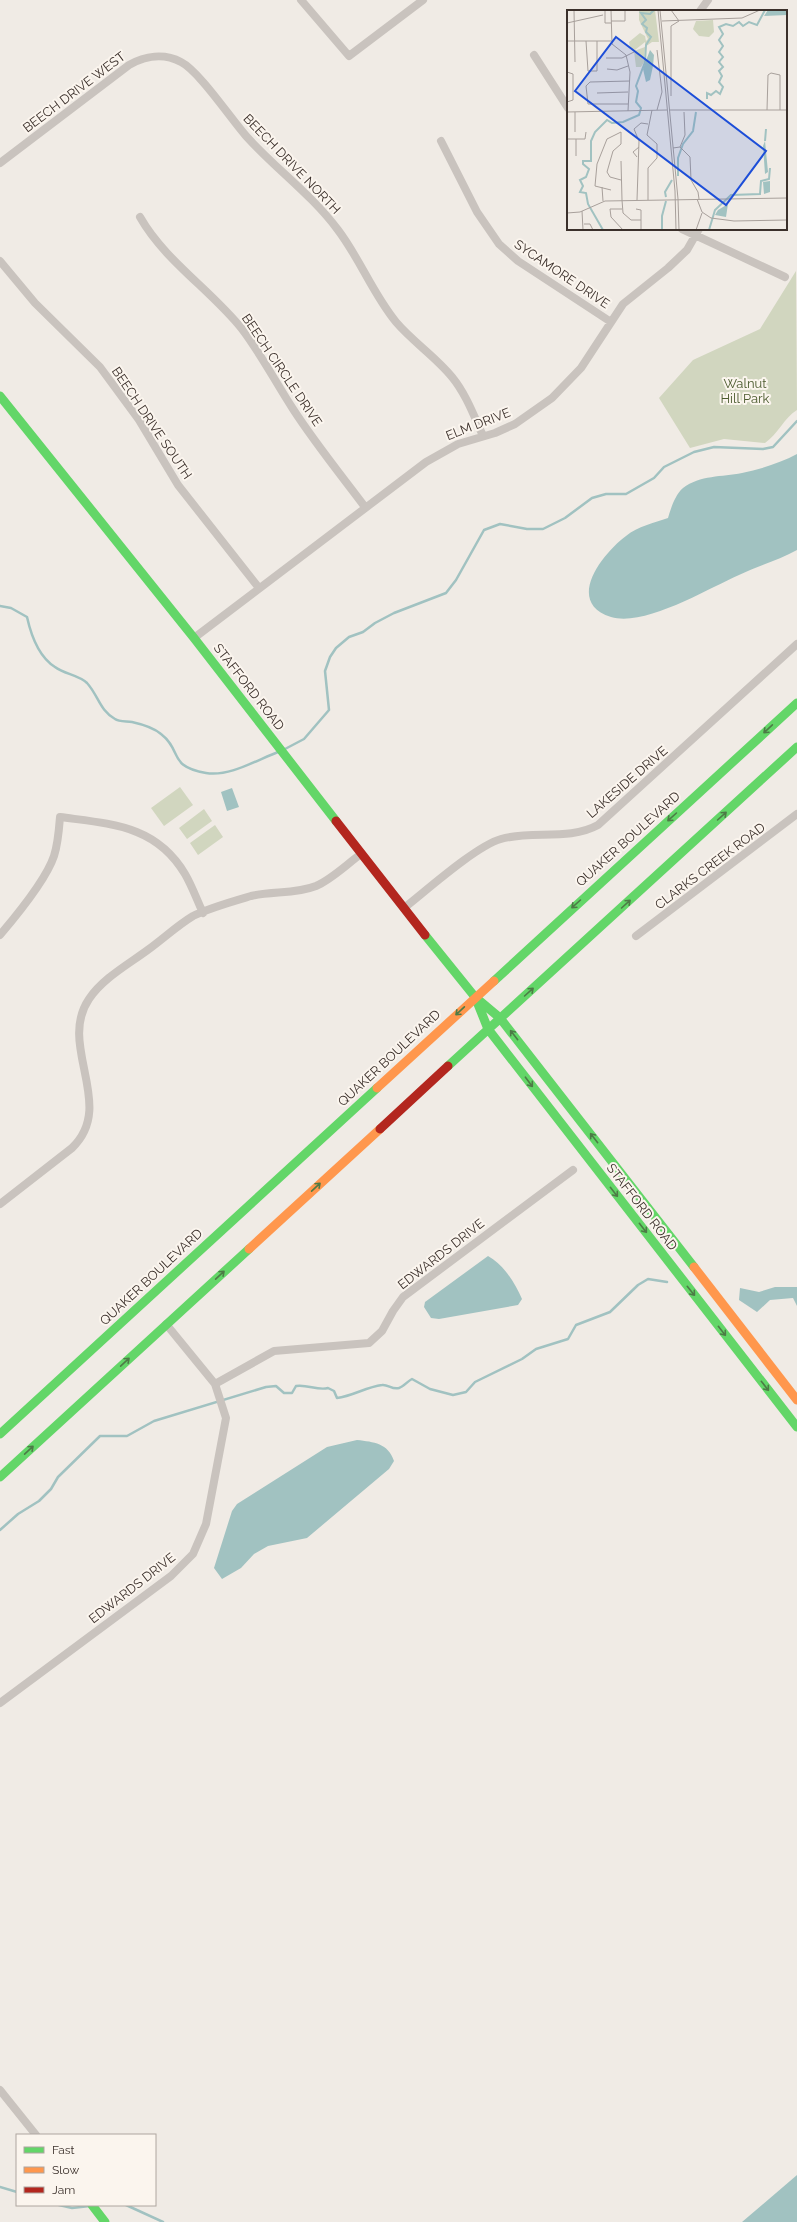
<svg xmlns="http://www.w3.org/2000/svg" width="797" height="2222" font-family="Raleway,sans-serif">
  <style>
    .green { fill: #d1d6bf }
    .water { fill: #a1c2c1 }
    .lines { fill: none; stroke-linecap: round; stroke-linejoin: round }
    .stream { stroke: #a1c2c1; stroke-width: 2.5 }
    .street { stroke: #c9c3be; stroke-width: 8 }
    .fast { stroke: #63d668; stroke-width: 9 }
    .slow { stroke: #ff974d; stroke-width: 9 }
    .jam { stroke: #b3261e; stroke-width: 9 }
    .oneway { stroke: #4d7b46 }
    .labels { text-anchor: middle; dominant-baseline: central; stroke-width: 4; stroke-linejoin: round; paint-order: stroke }
    .street-label { font-size: 13px; fill: #3b302b; stroke: #fbf5ee }
    .park-label { font-size: 13px; fill: #4a5a2e; stroke: #fbf5ee }
    .inset-river { fill: none; stroke: #a1c2c1; stroke-width: 2 }
    .inset-road { fill: none; stroke: #a8a09b; stroke-width: 1 }
    .view { fill: #1d4ed8; fill-opacity: 0.15; stroke: #1d4ed8; stroke-width: 2 }
    .inset-edge { fill: none; stroke: #3b302b; stroke-width: 2 }
  </style>
  <rect width="100%" height="100%" fill="#f0ebe5"/>
  <path class="green" d="M796 271 797 410C784 418 778 434 765 443L724 439 690 448 659 398 693 360 760 329Z
    M180 787 193 805 164 826 151 808Z
    M204 809 212 821 187 839 179 828Z
    M215 825 223 837 198 855 190 843Z"/>
  <path class="water" d="M797 454V550C779 560 758 566 739 575 707 589 645 627 611 617 564 602 603 553 626 536 638 526 654 523 668 518 671 508 675 495 683 488 700 475 722 477 742 473 761 469 780 463 797 454Z
    M232 788 239 807 227 811 221 792Z
    M488 1256C504 1265 515 1283 522 1299L518 1305 439 1319 431 1318 424 1307 425 1302Z
    M775 1287H797V1306L793 1298 770 1300 757 1312 739 1300 740 1288 759 1292Z
    M357 1440C374 1442 388 1443 394 1461L389 1469 307 1538 268 1546 254 1554 241 1568 222 1579 214 1568 232 1511 237 1504 327 1447Z
    M797 2175V2222H742Z"/>
  <g class="lines">
    <path class="stream" d="M0 606 11 608 27 617C31 635 39 657 55 667 64 674 79 675 87 683 98 695 100 711 115 719 119 722 127 721 132 722 141 724 154 728 161 734 183 751 167 766 206 773 229 777 257 760 278 752
      M285 749 304 739 329 710 325 671 330 657 336 648 349 637 363 632 375 623 394 613 446 593 456 580 484 530 500 524 527 529H543L565 518 592 498 606 494H626L654 478 664 467 694 452 714 447 763 449 773 447 797 421
      M0 1530 18 1514 39 1501 51 1489 58 1477 100 1436H127L154 1421 266 1387 276 1386 284 1393H292L296 1386C307 1384 318 1391 328 1388L334 1391 337 1398C353 1396 366 1387 382 1385 388 1384 392 1390 399 1388 404 1386 408 1381 412 1379L430 1389 453 1395 466 1392 475 1382 522 1359 536 1349 568 1339 576 1325 610 1312 638 1285 648 1279 667 1282
      M0 2187 17 2192
      M59 2205 72 2208 90 2206
      M126 2205 163 2222"/>
    <path class="street" d="M301 0 349 56 423 0
      M700 11 708 0
      M534 55 568 108
      M441 141 477 212 499 244 518 261 611 322
      M0 163 129 65C145 56 164 53 181 62 199 71 231 119 247 137 276 169 312 195 338 230 360 259 373 294 396 322 413 342 436 357 452 377 466 394 474 416 483 436
      M140 217C165 261 211 290 242 329 261 354 276 383 293 409 315 443 341 475 365 507
      M682 229 785 277
      M0 261 35 303 100 367 139 420 178 485 259 588
      M194 638 426 462 458 444 495 433 515 424 552 398 581 368 623 304 668 268 687 250 699 229
      M404 908C427 890 476 846 501 839 532 830 569 841 598 825L797 644
      M0 935C17 915 46 880 54 856 58 844 59 830 60 817 111 824 156 825 185 874 192 886 197 900 203 913
      M636 936 797 814
      M0 1204 72 1148C117 1105 57 1046 89 999 103 978 129 964 149 949 164 938 178 925 193 916 209 908 234 901 251 896 272 891 296 894 316 886 332 879 347 864 361 854
      M166 1324 215 1384 274 1351 369 1343 382 1331 393 1311 403 1297 573 1170
      M0 1703 171 1576 193 1554 206 1524 226 1418 215 1384
      M0 2090 36 2135"/>
    <path class="fast" d="M0 396 194 638 336 821
      M425 935 475 997 500 1018 694 1267
      M494 981 797 703
      M476 999 488 1029 797 1427
      M448 1066 797 747
      M0 1434 377 1088
      M0 1477 249 1249
      M92 2205 105 2222"/>
    <path class="slow" d="M377 1088 494 981
      M249 1249 380 1129
      M694 1267 797 1400"/>
    <path class="jam" d="M336 821 425 935
      M380 1129 448 1066"/>
  </g>
  <defs><path id="oneway-shaft" d="M-6 0H5M1.5-3L5.5 0L1.5 3" fill="none" stroke-width="1.6" stroke-linecap="round" stroke-linejoin="round"/></defs>
  <g class="oneway">
    <use href="#oneway-shaft" transform="translate(768 729) rotate(137)"/>
    <use href="#oneway-shaft" transform="translate(722 816) rotate(-42)"/>
    <use href="#oneway-shaft" transform="translate(672 817) rotate(138)"/>
    <use href="#oneway-shaft" transform="translate(576 904) rotate(138)"/>
    <use href="#oneway-shaft" transform="translate(626 904) rotate(-42)"/>
    <use href="#oneway-shaft" transform="translate(529 992) rotate(-42)"/>
    <use href="#oneway-shaft" transform="translate(460 1011) rotate(137)"/>
    <use href="#oneway-shaft" transform="translate(514 1035) rotate(-128)"/>
    <use href="#oneway-shaft" transform="translate(529 1082) rotate(53)"/>
    <use href="#oneway-shaft" transform="translate(594 1138) rotate(-128)"/>
    <use href="#oneway-shaft" transform="translate(316 1187) rotate(-43)"/>
    <use href="#oneway-shaft" transform="translate(614 1192) rotate(52)"/>
    <use href="#oneway-shaft" transform="translate(643 1228) rotate(52)"/>
    <use href="#oneway-shaft" transform="translate(220 1275) rotate(-43)"/>
    <use href="#oneway-shaft" transform="translate(691 1291) rotate(51)"/>
    <use href="#oneway-shaft" transform="translate(722 1331) rotate(52)"/>
    <use href="#oneway-shaft" transform="translate(125 1362) rotate(-43)"/>
    <use href="#oneway-shaft" transform="translate(765 1386) rotate(52)"/>
    <use href="#oneway-shaft" transform="translate(29 1450) rotate(-43)"/>
  </g>
  <g class="labels">
    <g class="street-label">
      <text transform="translate(74 92) rotate(-37)">BEECH DRIVE WEST</text>
      <text transform="translate(292 164) rotate(46)">BEECH DRIVE NORTH</text>
      <text transform="translate(562 274) rotate(34)">SYCAMORE DRIVE</text>
      <text transform="translate(282 370) rotate(56)">BEECH CIRCLE DRIVE</text>
      <text transform="translate(152 423) rotate(56)">BEECH DRIVE SOUTH</text>
      <text transform="translate(478 424) rotate(-21)">ELM DRIVE</text>
      <text transform="translate(249 687) rotate(52)">STAFFORD ROAD</text>
      <text transform="translate(627 782) rotate(-41)">LAKESIDE DRIVE</text>
      <text transform="translate(628 839) rotate(-42)">QUAKER BOULEVARD</text>
      <text transform="translate(710 866) rotate(-37)">CLARKS CREEK ROAD</text>
      <text transform="translate(389 1058) rotate(-43)">QUAKER BOULEVARD</text>
      <text transform="translate(642 1207) rotate(52)">STAFFORD ROAD</text>
      <text transform="translate(441 1254) rotate(-38)">EDWARDS DRIVE</text>
      <text transform="translate(151 1277) rotate(-43)">QUAKER BOULEVARD</text>
      <text transform="translate(132 1588) rotate(-38)">EDWARDS DRIVE</text>
    </g>
    <g class="park-label">
      <text x="745" y="383">Walnut<tspan x="745" dy="15">Hill Park</tspan></text>
    </g>
  </g>
  <g transform="translate(567 10)">
    <rect width="220" height="220" fill="#f0ebe5"/>
    <path d="M72 0H88L92 32H85L78 37 77 52 74 57H69L67 41 78 37V32L68 40 63 38 62 32 73 23 78 26 79 31 81 29 72 10ZM146 10 147 22 142 27 132 26 126 19 129 11Z" fill="#d1d6bf"/>
    <path d="M201 0H220V5L197 6ZM83 40 87 45 86 56 83 70 79 72 76 59ZM198 131 201 162 198 164 196 136ZM203 171V182L197 184 196 172ZM161 194 159 207 148 205 151 200Z" fill="#a1c2c1"/>
    <path class="inset-river" d="M140 89V83L144 85 149 81 153 84 156 77 152 72 155 66 152 61 156 57 152 52 156 47 152 42 156 36 152 30 156 24 152 17 159 14 166 16 172 12 176 16 182 12 190 15 198 0M198 131 199 119M111 166V148L116 134 126 121 129 102M99 187 98 182 105 170M36 220 21 194 19 183 13 182 16 176 13 170 19 167 22 159 16 154V151H24V131L28 122 40 110 45 113 56 112 72 105 74 98 69 92 71 81 69 76 78 52 79 35 84 27 79 22 80 18 75 14 79 10 74 3 83 4 87 0M95 220V206L99 191M142 220 148 200 164 185 193 184 194 171 202 169 203 158"/>
    <path class="inset-road" d="M7 0 8 52M38 0V13H44M44 0 45 34 59 45 63 62 61 101M91 0 108 181 109 220M93 0 111 189 112 220M104 0 112 11 104 16V86M44 11H58V0M95 11 175 8 193 0M0 13 36 5M0 31H44M19 31 21 61H30V31M90 40 95 82 90 100M39 48H55L67 42M40 59 50 60 61 56M0 62 6 64V90L0 92M30 83 61 82M61 94H21L19 76 23 72 63 71M102 100H220M200 100 201 65 204 63 213 65V100M0 102 100 100M8 102V122M0 129H18L19 122M9 129V146M113 137 123 147 124 170 131 182 132 189M106 138 113 137 118 125 117 102M70 147 66 142 72 137M54 151 55 190M35 177 36 191M44 180 28 176 30 154 40 129 54 122V134L46 141 40 162 43 167 54 170M130 189 135 202 144 208 167 211 220 210M55 190 56 203 64 210H74M70 190 72 131 67 119 74 113 81 114M81 190V158L90 148V134L80 125 85 100M55 199H43L44 207 56 220M69 199 74 200V220M15 201 16 220M0 203 13 202 38 191 220 188M17 214H23L26 220M129 220 135 203"/>
    <path class="view" d="M49 27 199 141 159 195 8 81Z"/>
    <rect width="220" height="220" class="inset-edge"/>
  </g>
  <rect x="16" y="2134" width="140" height="72" fill="#fbf5ee" stroke="#aea6a0"/>
  <rect x="24" y="2147" width="20" height="6" fill="#63d668" stroke="#aea6a0"/>
  <text x="52" y="2154" font-size="12" fill="#3b302b">Fast</text>
  <rect x="24" y="2167" width="20" height="6" fill="#ff974d" stroke="#aea6a0"/>
  <text x="52" y="2174" font-size="12" fill="#3b302b">Slow</text>
  <rect x="24" y="2187" width="20" height="6" fill="#b3261e" stroke="#aea6a0"/>
  <text x="52" y="2194" font-size="12" fill="#3b302b">Jam</text>
</svg>
